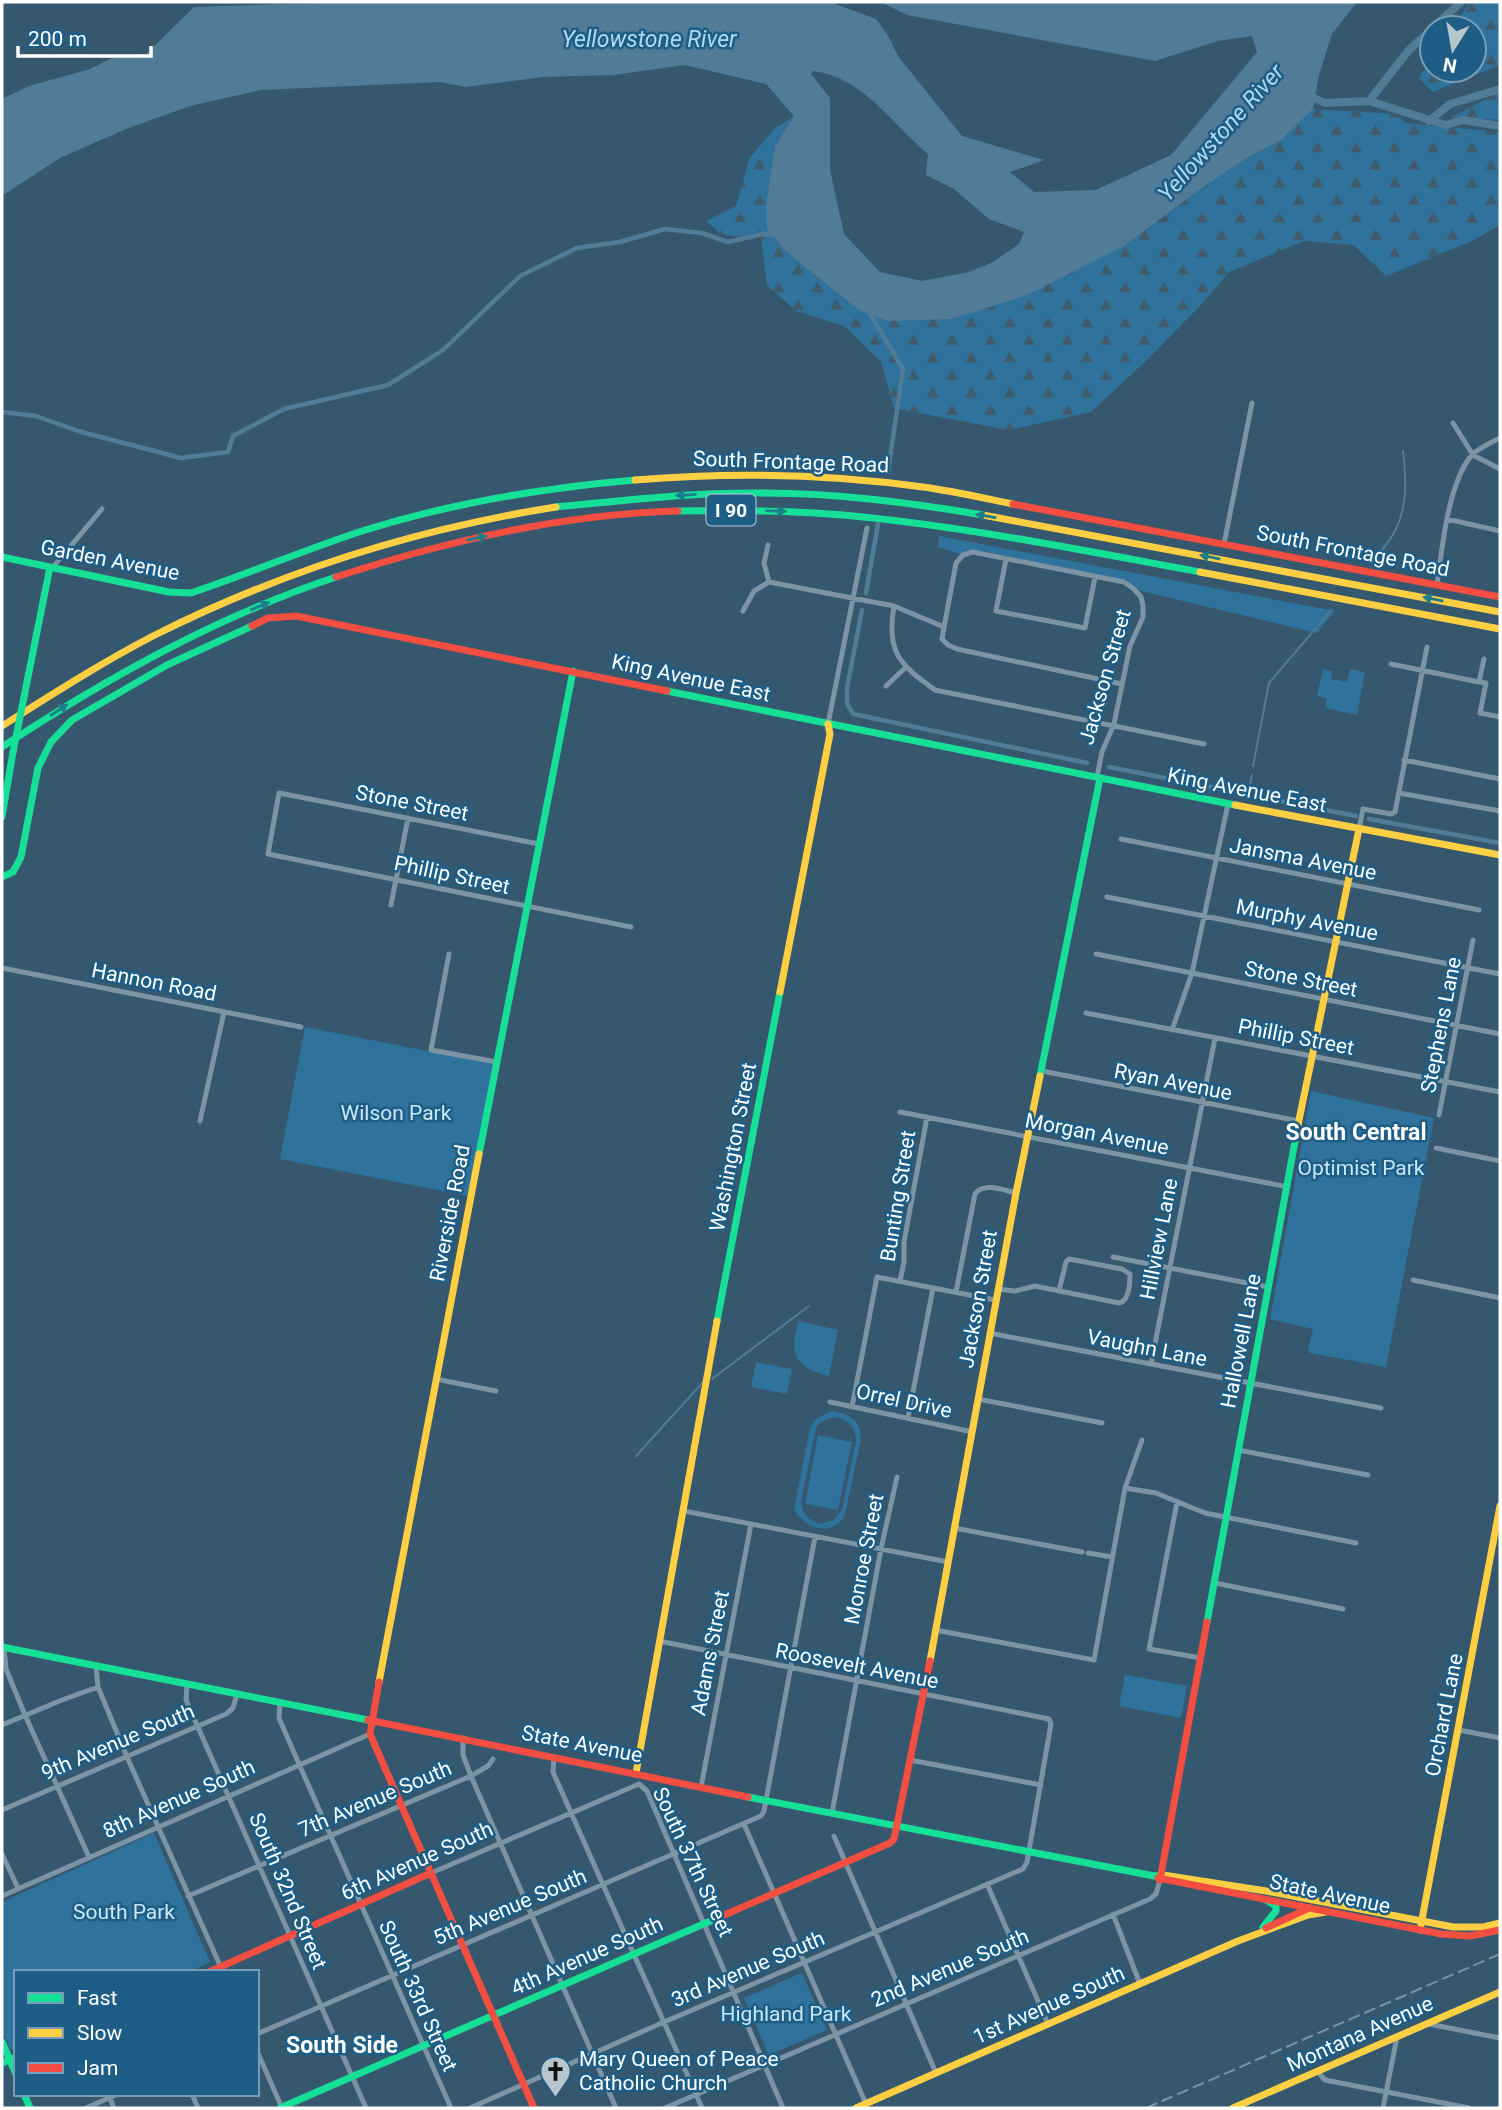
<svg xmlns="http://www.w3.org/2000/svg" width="1502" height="2110" font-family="Roboto,sans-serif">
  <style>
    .forest { fill: url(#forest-firs) }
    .green { fill: #2f729b; fill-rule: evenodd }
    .water { fill: #507c98; fill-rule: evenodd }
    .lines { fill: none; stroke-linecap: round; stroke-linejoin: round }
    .stream { stroke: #507c98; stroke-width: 2 }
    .canal { stroke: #507c98; stroke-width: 4.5 }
    .river { stroke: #507c98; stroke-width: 8 }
    .street { stroke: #7c94a4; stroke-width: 5 }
    .fast { stroke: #16e098; stroke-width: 7 }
    .slow { stroke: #ffcf43; stroke-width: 7 }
    .jam { stroke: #f24e42; stroke-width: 7 }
    .rail { stroke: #7c94a3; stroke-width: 2; stroke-dasharray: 12 5; stroke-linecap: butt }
    .fast-bridge { stroke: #16e098; stroke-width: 7 }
    .oneway { fill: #1b7e8a }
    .labels { text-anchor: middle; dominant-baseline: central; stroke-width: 5; stroke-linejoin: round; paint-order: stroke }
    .shield { fill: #1d5d86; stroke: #bbcedb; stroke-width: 2 }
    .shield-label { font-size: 19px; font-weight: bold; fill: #fff }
    .street-label { font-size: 21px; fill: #fff; stroke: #1d5d86 }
    .park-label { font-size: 21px; fill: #cae7f8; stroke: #1d5d86 }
    .poi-label { font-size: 21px; fill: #fff; stroke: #1d5d86; text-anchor: start }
    .water-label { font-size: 23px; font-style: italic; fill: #b1daf2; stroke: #1d5d86 }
    .neighbourhood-label { font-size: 23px; font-weight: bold; fill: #fff; stroke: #1d5d86 }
  </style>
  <defs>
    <pattern id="forest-firs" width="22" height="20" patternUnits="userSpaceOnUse" patternTransform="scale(1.75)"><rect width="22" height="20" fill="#2f729b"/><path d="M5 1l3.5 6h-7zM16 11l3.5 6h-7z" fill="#405b6c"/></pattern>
  </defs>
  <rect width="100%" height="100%" fill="#35586e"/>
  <path class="forest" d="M1470 2H1500V65L1433 92 1419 78 1432 58V70H1474V28H1452Z
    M1500 92V120L1452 117Z
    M1313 109 1395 114 1406 123 1500 132V225L1472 241 1386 276 1353 245 1304 241 1229 272 1202 304 1147 360 1091 412 1008 430 894 408 881 362 844 326 796 311 767 285 761 238 722 235 706 221 736 206 749 159 774 129 794 116 775 146 767 198V229L784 250 860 311 1124 246 1192 195 1247 158 1281 140Z"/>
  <path class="green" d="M939 536 1335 611 1317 633 1141 591 1124 582 983 551 963 555 938 547Z
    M1323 669 1332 671 1331 679 1347 682 1350 669 1365 672 1357 715 1325 708 1327 699 1317 696Z
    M305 1027 494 1064 468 1196 280 1159Z
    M1311 1091 1434 1118 1386 1367 1310 1353 1308 1350 1313 1329 1270 1319Z
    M799 1321 838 1330 829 1376C795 1368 788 1353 799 1321Z
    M756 1362 792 1369 787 1394 751 1387Z
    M831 1411C848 1413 861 1420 861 1439L845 1515C833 1538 804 1529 794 1509L810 1427 816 1419ZM834 1417C848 1419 855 1426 856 1440L842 1510 834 1520 820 1524C809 1521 802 1514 801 1502L816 1428 821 1422Z
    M818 1435 852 1442 838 1510 805 1504Z
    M1125 1675 1187 1686 1181 1718 1119 1706Z
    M154 1833 210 1962 189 1972H16V2048L10 2050 2 2030V1902Z
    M802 1973 827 2030 769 2055 744 1998Z"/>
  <path class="water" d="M351 2H830L876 19 889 37 898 56 962 136 1044 160 1010 172 1034 192 1096 190 1171 155 1257 52 1252 36 1218 41 1155 61 907 15 881 2H1357L1332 34 1319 75 1313 109 1281 140 1247 158 1192 195 1124 246 1025 296 951 319 888 321 860 311 784 250 767 229V198L775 146 794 116 766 84 685 65 613 75 543 77 465 87 440 82 261 90 190 106 126 129 60 158 2 196V99L29 86 87 70 113 58 146 54 194 7ZM813 71C863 77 892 124 928 154L926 175 954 189 989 219 1024 232 1019 244 993 262 969 272 922 281 880 272 844 234 830 170V98L811 74Z"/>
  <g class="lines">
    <path class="stream" d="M1373 561C1381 551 1391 540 1396 529 1408 504 1406 477 1403 451
      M1319 625 1331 610
      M1253 766 1269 683 1316 628
      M1247 799 1252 775
      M712 1379 809 1306
      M636 1456 704 1381"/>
    <path class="canal" d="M869 312 903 369 888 472
      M2 412 36 416 78 431 181 458 228 452 233 436 284 409 388 385 443 350 520 276 577 248 620 242 665 229 702 233 728 242 763 234 777 235
      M866 593 878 524
      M862 610 847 688V703L853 714 1087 763
      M1109 767 1237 792
      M1243 794 1356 816
      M1369 819 1500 843"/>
    <path class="river" d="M1433 28 1461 2
      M1306 94 1325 103 1369 101 1446 125 1463 120 1500 126
      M1369 101 1409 50 1432 29
      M1429 121 1450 104 1500 89"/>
    <path class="street" d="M1453 423 1473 455 1500 469
      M1447 519 1500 531
      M1224 544 1252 403
      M768 545 764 563 769 582 894 606 944 627 942 639 948 645 957 649 1122 684
      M1006 559 996 611 1085 628 1095 577
      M50 567H53L102 509
      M1437 585C1442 549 1448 482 1472 455 1479 448 1492 442 1500 438
      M894 606C886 652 899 664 935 690L1204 744
      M743 611 754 591 769 582
      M944 627 956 563 963 555 973 552 1124 582 1134 589 1141 597 1143 605V617L1130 646 1114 724 1102 752 1097 777
      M1484 659 1479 682 1486 683 1480 713 1500 717
      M1391 664 1479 682
      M886 686 905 668
      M828 724 867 528
      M1404 760 1500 779
      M1399 793 1500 811
      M1359 829 1363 809 1391 814 1395 812 1427 647
      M1121 839 1479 910
      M539 844 279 793 268 854 631 927
      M1107 897 1500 974
      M391 905 408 818
      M449 954 431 1050 497 1062
      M1096 954 1500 1034
      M2 968 301 1027
      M1086 1013 1500 1092
      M1172 1030 1192 973 1228 804
      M1042 1071 1299 1121
      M900 1112 1288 1187
      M1439 1115 1473 940
      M200 1121 224 1012
      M1436 1148 1500 1161
      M1113 1257 1268 1287
      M1413 1280 1500 1298
      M900 1281 904 1262V1242L927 1117
      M997 1289 1015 1291 1035 1286 1119 1303C1129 1301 1130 1283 1130 1274L1122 1269 1069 1259 1066 1262 1059 1291
      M956 1292 975 1194C984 1182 1003 1190 1016 1193
      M989 1333 1381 1408
      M1151 1364 1215 1038
      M436 1379 496 1391
      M978 1399 1102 1423
      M830 1402 973 1432
      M852 1407 877 1277 995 1300
      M908 1418 933 1288
      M1238 1450 1368 1475
      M1125 1488 1156 1493 1205 1513 1356 1543
      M1177 1502 1149 1649 1201 1658
      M684 1511 948 1562
      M954 1528 1082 1552
      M1088 1553 1112 1557
      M1215 1583 1343 1609
      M935 1630 1094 1660 1125 1488 1142 1440
      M4 1648 6 1669 25 1715 89 1857
      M96 1667 98 1687 127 1757 223 1972
      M187 1684 186 1700 366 2108
      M280 1702 279 1718 299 1764 451 2108
      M2 1725 62 1700 98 1687
      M1459 1730 1500 1738
      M463 1738V1755L471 1776 616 2108
      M554 1757 553 1772 702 2108
      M910 1760 1041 1785
      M701 1787 751 1524
      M2 1810 226 1714 233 1708 237 1694
      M832 1813 881 1549 897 1477
      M744 1824 866 2104
      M834 1836 936 2073
      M2 1854 18 1888
      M431 1873 639 1784 647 1791 783 2108
      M987 1884 1048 2024
      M2 1896 370 1734
      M188 1896 471 1776 488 1766 493 1759
      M1113 1914 1140 1984
      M1429 2024 1500 2038
      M257 2034 761 1816 764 1811 815 1537
      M257 2051 282 2108
      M1317 2071 1325 2080 1469 2108
      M108 2094 114 2108
      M192 2094 198 2108
      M86 2108 118 2094
      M470 2108 664 2022 1023 1869 1027 1862 1051 1724 1049 1719 659 1641
      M665 2108 1150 1899 1156 1894 1160 1880
      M1383 2108 1397 2037"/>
    <path class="fast" d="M556 507C626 500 695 492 765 493 838 493 911 503 983 515
      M678 511C733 510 788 510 843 515 963 526 1081 550 1200 572
      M2 557 169 592 191 593C248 574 304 550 362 531 451 503 542 488 635 480
      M667 691 1235 805
      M24 697 50 567
      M2 747C107 678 216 617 336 577
      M2 817 13 752
      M2 877 13 872 21 857 38 768 51 742 72 720 167 665 252 626
      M1040 1076 1100 778
      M479 1154 573 671
      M717 1321 780 992
      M1207 1622 1298 1125
      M2 1647 368 1720
      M748 1797 1154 1876 1163 1875
      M1263 1927 1276 1911V1906L1266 1900
      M2 2042 16 2074
      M2 2063 16 2057
      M24 2094 30 2108
      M280 2108 715 1919"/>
    <path class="slow" d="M635 480C730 472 829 474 923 487 953 491 983 498 1013 504
      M983 515 1500 612
      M1200 572 1500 629
      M2 726C51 695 101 663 153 636 280 572 415 529 556 507
      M1235 805 1500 855
      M780 992 830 734 828 724
      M1298 1125 1359 829
      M930 1661 1016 1193 1040 1076
      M379 1682 479 1154
      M636 1773 717 1321
      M1163 1875 1266 1891 1453 1927H1483L1500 1923
      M1420 1930 1500 1506
      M856 2108 1238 1941 1308 1915 1326 1912
      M1233 2108 1500 1992"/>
    <path class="jam" d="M1013 504 1500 597
      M336 577C446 541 562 514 678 511
      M252 626 268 618 296 616 667 691
      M379 1682 370 1734 534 2108
      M368 1720 748 1797
      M1158 1878 1441 1934 1470 1936 1500 1930
      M1160 1880 1207 1622
      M715 1919 890 1843 894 1839 930 1661
      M1266 1928 1309 1908
      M209 1972 431 1873"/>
    <path class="rail" d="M1146 2108 1500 1954"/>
    <path class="fast-bridge" d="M13 752 24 697"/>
  </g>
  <defs><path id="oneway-solid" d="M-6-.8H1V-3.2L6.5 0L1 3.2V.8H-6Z" transform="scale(1.75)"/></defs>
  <g class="oneway">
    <use href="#oneway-solid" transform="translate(686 495) rotate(177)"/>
    <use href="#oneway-solid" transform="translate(776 511) rotate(2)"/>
    <use href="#oneway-solid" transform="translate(986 516) rotate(-170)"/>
    <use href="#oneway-solid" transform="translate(477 538) rotate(-12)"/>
    <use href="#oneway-solid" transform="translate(1210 557) rotate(-169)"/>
    <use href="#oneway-solid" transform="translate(1433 599) rotate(-169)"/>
    <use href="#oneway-solid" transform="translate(260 606) rotate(-22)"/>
    <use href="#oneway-solid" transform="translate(59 710) rotate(-33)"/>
  </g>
  <defs>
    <symbol id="church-pin" viewBox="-11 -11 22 30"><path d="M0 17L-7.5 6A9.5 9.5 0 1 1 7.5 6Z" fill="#b8c5cc" stroke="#1d5d86"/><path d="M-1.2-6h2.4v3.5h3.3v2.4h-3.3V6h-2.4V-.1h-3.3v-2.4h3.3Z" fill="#111"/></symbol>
  </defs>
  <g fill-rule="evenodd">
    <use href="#church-pin" x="538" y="2054" width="35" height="47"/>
  </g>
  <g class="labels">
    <rect class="shield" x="706.5" y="494.5" width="49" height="31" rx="5"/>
    <g class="shield-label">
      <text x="731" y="510">I 90</text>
    </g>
    <g class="street-label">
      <text transform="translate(791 462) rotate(2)">South Frontage Road</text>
      <text transform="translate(1353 551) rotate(11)">South Frontage Road</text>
      <text transform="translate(110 560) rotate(11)">Garden Avenue</text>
      <text transform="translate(1105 677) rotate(-74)">Jackson Street</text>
      <text transform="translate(691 678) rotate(12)">King Avenue East</text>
      <text transform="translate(1247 790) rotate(11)">King Avenue East</text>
      <text transform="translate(412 803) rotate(11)">Stone Street</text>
      <text transform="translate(1303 859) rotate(11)">Jansma Avenue</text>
      <text transform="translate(452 875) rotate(12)">Phillip Street</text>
      <text transform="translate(1307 920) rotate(11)">Murphy Avenue</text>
      <text transform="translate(1301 979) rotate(11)">Stone Street</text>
      <text transform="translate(154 982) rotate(11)">Hannon Road</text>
      <text transform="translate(1441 1025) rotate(-79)">Stephens Lane</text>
      <text transform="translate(1296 1037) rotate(11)">Phillip Street</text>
      <text transform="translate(1173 1082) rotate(11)">Ryan Avenue</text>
      <text transform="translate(1097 1134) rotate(11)">Morgan Avenue</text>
      <text transform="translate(733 1147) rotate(-79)">Washington Street</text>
      <text transform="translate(898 1196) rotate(-81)">Bunting Street</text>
      <text transform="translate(450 1213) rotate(-79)">Riverside Road</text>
      <text transform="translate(1159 1239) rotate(-79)">Hillview Lane</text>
      <text transform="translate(978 1299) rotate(-80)">Jackson Street</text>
      <text transform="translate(1241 1341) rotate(-79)">Hallowell Lane</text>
      <text transform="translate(1147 1348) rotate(11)">Vaughn Lane</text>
      <text transform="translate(904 1401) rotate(12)">Orrel Drive</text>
      <text transform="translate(864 1559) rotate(-79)">Monroe Street</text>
      <text transform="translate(710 1653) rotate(-79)">Adams Street</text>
      <text transform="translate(857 1666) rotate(11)">Roosevelt Avenue</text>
      <text transform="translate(1444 1715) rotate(-79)">Orchard Lane</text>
      <text transform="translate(118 1742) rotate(-23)">9th Avenue South</text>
      <text transform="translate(582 1744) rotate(11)">State Avenue</text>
      <text transform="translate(179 1799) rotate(-24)">8th Avenue South</text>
      <text transform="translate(375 1799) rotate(-23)">7th Avenue South</text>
      <text transform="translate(417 1861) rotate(-24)">6th Avenue South</text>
      <text transform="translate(693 1862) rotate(65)">South 37th Street</text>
      <text transform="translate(288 1891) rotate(67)">South 32nd Street</text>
      <text transform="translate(1330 1894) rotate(12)">State Avenue</text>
      <text transform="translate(510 1907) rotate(-23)">5th Avenue South</text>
      <text transform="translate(587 1956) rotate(-24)">4th Avenue South</text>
      <text transform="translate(950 1968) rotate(-23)">2nd Avenue South</text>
      <text transform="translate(748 1969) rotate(-23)">3rd Avenue South</text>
      <text transform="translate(418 1996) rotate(66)">South 33rd Street</text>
      <text transform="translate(1049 2005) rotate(-24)">1st Avenue South</text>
      <text transform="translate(1360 2034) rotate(-24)">Montana Avenue</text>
    </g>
    <g class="park-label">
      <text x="396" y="1113">Wilson Park</text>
      <text x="1361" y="1168">Optimist Park</text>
      <text x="124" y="1912">South Park</text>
      <text x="786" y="2014">Highland Park</text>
    </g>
    <g class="poi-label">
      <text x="579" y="2059">Mary Queen of Peace<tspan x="579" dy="24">Catholic Church</tspan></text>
    </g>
    <g class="water-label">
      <text x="649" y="39">Yellowstone River</text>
      <text transform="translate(1221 133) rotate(-48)">Yellowstone River</text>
    </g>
    <g class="neighbourhood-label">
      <text x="1356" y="1132">South Central</text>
      <text x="342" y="2045">South Side</text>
    </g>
  </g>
  <rect width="1502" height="2110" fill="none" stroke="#ffffff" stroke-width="7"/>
  <rect x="14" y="1970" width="245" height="126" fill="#1d5d86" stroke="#779eb6" stroke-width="2"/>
  <rect x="28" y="1993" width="35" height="10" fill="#16e098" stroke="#779eb6" stroke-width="2"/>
  <text x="77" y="2005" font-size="21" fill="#ffffff">Fast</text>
  <rect x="28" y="2028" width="35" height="10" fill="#ffcf43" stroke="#779eb6" stroke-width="2"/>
  <text x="77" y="2040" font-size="21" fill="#ffffff">Slow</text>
  <rect x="28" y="2063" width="35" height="10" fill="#f24e42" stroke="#779eb6" stroke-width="2"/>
  <text x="77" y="2075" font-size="21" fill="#ffffff">Jam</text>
  <g transform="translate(1453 49) rotate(191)"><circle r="33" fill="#1d5d86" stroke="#779eb6" stroke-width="2"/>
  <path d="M0-5L12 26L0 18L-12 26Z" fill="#b8c5cc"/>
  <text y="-10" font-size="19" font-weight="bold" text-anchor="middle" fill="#ffffff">N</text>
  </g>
  <path d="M18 46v10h133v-10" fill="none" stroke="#ffffff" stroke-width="3.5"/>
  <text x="28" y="46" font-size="21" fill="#ffffff" stroke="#1d5d86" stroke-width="5" paint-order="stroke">200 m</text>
</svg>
